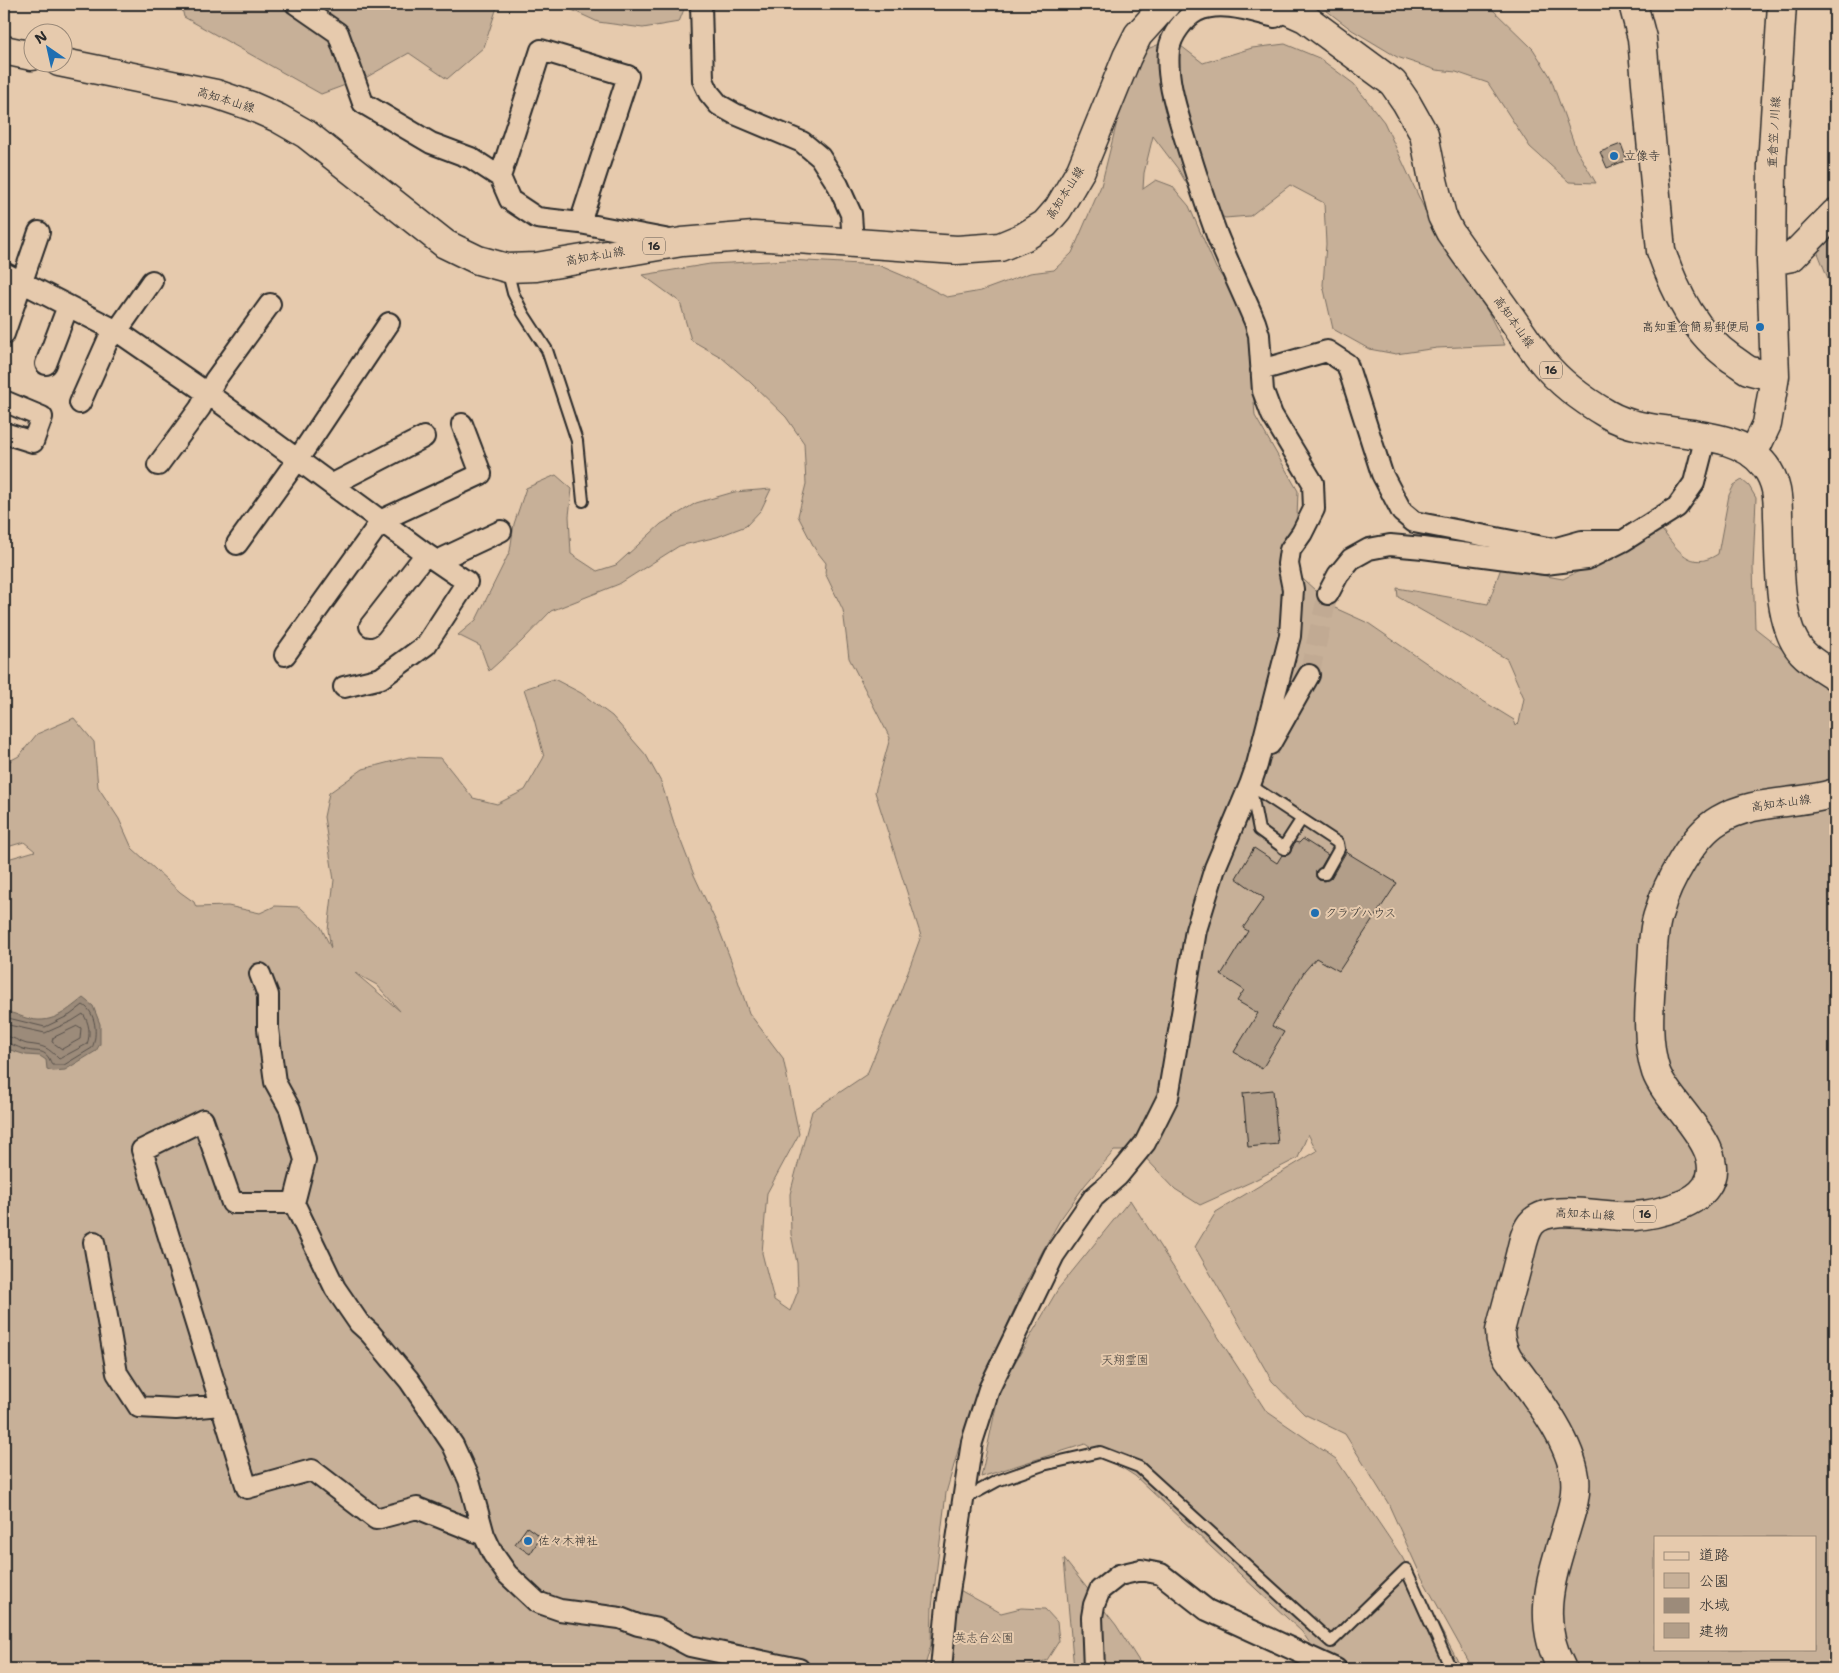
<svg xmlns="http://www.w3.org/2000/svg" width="1839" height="1673" font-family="'Shantell Sans','Klee One',sans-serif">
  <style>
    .green { fill: #c7b098; stroke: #796e62; fill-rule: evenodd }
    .water { fill: #9c8b7a; stroke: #6f655a }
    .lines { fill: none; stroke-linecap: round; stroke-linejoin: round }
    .shore { stroke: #58514b; stroke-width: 1 }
    .building { fill: #b29e89; stroke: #2b2b2b }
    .street-tunnel { stroke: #c1aa93; stroke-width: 20; stroke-dasharray: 20 10; stroke-linecap: butt }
    .lane-casing { stroke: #2b2b2b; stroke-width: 14 }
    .street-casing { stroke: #2b2b2b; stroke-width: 24 }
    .secondary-casing { stroke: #2b2b2b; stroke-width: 31 }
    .primary-casing { stroke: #2b2b2b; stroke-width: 31 }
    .lane { stroke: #e6caad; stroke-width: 10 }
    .street { stroke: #e6caad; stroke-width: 20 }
    .secondary { stroke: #e6caad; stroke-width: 28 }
    .primary { stroke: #e6caad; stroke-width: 28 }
    .poi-dot { fill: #1f6fb2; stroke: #e6caad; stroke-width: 2 }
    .labels { text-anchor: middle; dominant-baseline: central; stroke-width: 4; stroke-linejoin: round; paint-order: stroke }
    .shield { fill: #e6caad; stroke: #635b52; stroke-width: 1 }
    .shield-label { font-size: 11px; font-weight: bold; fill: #2b2b2b }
    .street-label { font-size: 12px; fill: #2b2b2b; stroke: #e6caad }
    .poi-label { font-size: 12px; fill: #2b2b2b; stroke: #e6caad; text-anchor: start }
    .park-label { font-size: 12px; fill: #423f3b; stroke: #e6caad }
  </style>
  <rect width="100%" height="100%" fill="#e6caad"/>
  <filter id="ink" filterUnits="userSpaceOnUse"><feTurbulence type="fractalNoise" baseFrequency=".02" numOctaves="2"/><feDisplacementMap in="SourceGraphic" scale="10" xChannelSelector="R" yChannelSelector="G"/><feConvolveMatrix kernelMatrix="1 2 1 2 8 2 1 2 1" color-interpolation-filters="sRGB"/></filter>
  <g filter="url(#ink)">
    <path class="green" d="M181 4H498L484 47 447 79 409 53 367 77 321 94 184 17Z
      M553 4H686L679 22 643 28 598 22 559 4Z
      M1318 4H1465L1490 7 1533 49 1550 76 1576 149 1596 183 1569 182 1530 147 1488 83 1456 72 1436 70 1397 57 1352 30Z
      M1172 39 1203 63 1252 48 1285 44 1319 58 1354 84 1384 122 1437 236 1472 281 1505 345 1437 348 1396 354 1369 349 1333 329 1323 285 1326 244 1324 203 1290 185 1250 216 1225 218 1198 203 1178 169 1153 136 1144 173 1143 189 1156 180 1172 186 1189 206 1216 268 1238 300 1255 330 1252 375 1255 416 1298 491 1295 572 1335 608 1368 623 1470 693 1514 720 1516 726 1519 723 1524 698 1507 659 1398 597 1397 588 1488 604 1501 568 1563 579 1662 530C1678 550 1690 572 1718 554L1729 495 1734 485 1742 480 1749 486 1756 498 1753 567 1755 628 1806 668 1835 665V1669H1473L1421 1576 1388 1503 1345 1434 1304 1414 1272 1381 1195 1247 1216 1212 1317 1151 1308 1134 1298 1158 1251 1182 1200 1205 1175 1189 1139 1151H1114L1085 1185 1060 1220 1042 1252 1023 1289 981 1386 962 1437 946 1493 932 1607 931 1645 924 1669H4V863L11 858 35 851 24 842 4 848V764L19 756 37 734 74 718 94 742 98 787 119 819 132 848 180 892 194 902 196 907 228 906 260 913 275 906 300 907 321 927 331 948 328 930 334 880 324 817 329 793 363 769 409 757 441 758 473 798 497 804 525 790 544 757 534 719 524 689 554 679 581 693 612 716 646 755 661 782 675 826 694 875 717 924 732 963 749 1013 783 1058 799 1134 767 1193 762 1253 774 1300 790 1311 798 1291 797 1263 791 1234 790 1194 812 1111 867 1074 896 1004 921 936 875 792 890 738 849 658 843 610 825 573 826 563 815 549 798 516 806 484 804 443 786 417 750 382 721 357 691 340 680 302 643 275 710 264 789 260 878 265 911 279 947 297 981 291 1030 273 1054 270 1072 253 1101 186 1123 98 1140 52ZM355 973 377 985 400 1011ZM1655 1537H1815V1649H1655Z
      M1835 229V296L1816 248Z
      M556 475 572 489 569 516 571 554 597 571 616 565 661 524 696 503 734 492 771 489 761 510 746 526 717 537 679 546 619 584 551 611 521 642 489 671 480 646 458 635 476 620 510 551 514 524 526 488Z
      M1130 1200 1266 1411 1336 1459 1402 1557 1462 1669H1328L1302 1632 1135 1476 1085 1444 981 1477 1000 1388 1058 1289Z
      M1064 1559 1116 1625 1144 1669H1074Z
      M956 1588 1001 1613 1021 1608 1045 1609 1057 1622 1059 1641 1047 1660 1021 1669H951Z"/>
    <path class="water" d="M83 998 93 1006 100 1024V1044L96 1051 65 1070 53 1071 47 1069 46 1060 40 1056 26 1055 7 1049 4 1044V1013C11 1011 19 1016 26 1018 51 1025 64 1013 83 998Z"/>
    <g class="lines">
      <path class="shore" d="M4 1017 45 1027 70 1015 83 1005C96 1012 98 1035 92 1048L64 1065H52C45 1046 38 1054 23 1049 17 1047 10 1043 4 1042
        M4 1024 45 1033 72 1021 83 1014C89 1022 91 1034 87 1044L59 1059C47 1047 45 1046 27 1044 19 1042 12 1036 4 1036
        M78 1026 81 1028 80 1039 62 1049 52 1042 53 1038Z"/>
    </g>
    <path class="building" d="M1621 144 1627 160 1607 168 1600 152Z
      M1303 839 1328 855 1321 867 1316 871V877L1319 880 1325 881 1331 878 1346 852 1397 883 1339 971 1316 958 1304 972 1272 1026 1284 1032 1262 1069 1234 1052 1258 1013 1237 1001 1244 990 1221 975 1248 931 1243 928 1264 898 1236 878 1254 848 1277 863 1282 855H1287L1290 853 1295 842 1299 843Z
      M1273 1090 1278 1144 1248 1147 1243 1093Z
      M527 1527 541 1537 530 1554 515 1544Z"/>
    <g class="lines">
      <path class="street-tunnel" d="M1309 675 1328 594"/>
      <defs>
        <path id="lane" d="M507 269 513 293 523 313 547 350 577 441 583 501
          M1250 785 1338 843 1339 849 1325 874H1322
          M1251 789 1259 830 1285 849
          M1283 848 1301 820
          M964 1499 997 1481 1043 1465 1100 1452 1139 1467 1331 1642 1406 1569 1451 1669"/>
        <path id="street" d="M296 4 338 33 363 103 431 143 471 158 500 177 510 200 537 218 580 223 670 240
          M701 4 703 80 709 93 719 105 735 114 802 142 820 157 838 185 851 214 853 243
          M500 177 541 50 628 76 580 223
          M4 273 117 331 207 393 426 554 467 582 426 645 381 678 344 687
          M4 334 39 232
          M46 364 68 306
          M1261 370 1327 351 1347 364 1382 474 1402 512 1414 522 1553 549 1582 541H1623
          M4 401 42 417 33 442 4 433
          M80 403 108 340 117 331 152 281
          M158 465 200 408 215 380 270 304
          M333 484 424 437
          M237 544 298 459 389 323
          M437 561 501 531
          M1328 594 1338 575 1351 559 1369 549 1390 545 1423 548 1545 564 1587 559 1623 541 1677 507 1694 483 1706 436
          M370 626 426 554
          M285 655 382 520 481 474 462 424
          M1270 744 1309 675
          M260 974 268 995V1029L275 1082 290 1109 305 1160 294 1203 335 1288 359 1323 370 1333 409 1380 453 1445 469 1480 484 1535 493 1554 507 1574 537 1602 560 1610 620 1618 638 1625 658 1629 690 1646 799 1669
          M294 1203H232L203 1120 142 1150 247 1488 312 1470 376 1519 417 1508 484 1535
          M94 1242 117 1373 139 1407 176 1409 221 1405
          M941 1669 947 1605 972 1442 989 1389 1054 1255 1094 1197 1118 1176 1145 1143 1168 1097 1196 930 1215 868 1250 785 1257 765 1290 636 1293 589 1288 564 1290 550 1302 533 1314 509 1313 483 1272 415 1263 391 1259 335 1255 322C1243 293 1229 265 1217 235 1205 203 1194 168 1184 135 1176 108 1166 78 1169 50 1171 35 1184 18 1197 11 1221 0 1251 11 1275 17L1287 10
          M1094 1669 1092 1617 1094 1605 1100 1590 1119 1575 1141 1570 1161 1574 1207 1610 1336 1669"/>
        <path id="secondary" d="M1633 4 1642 38 1661 251C1676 294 1695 333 1732 359 1737 362 1743 367 1748 370 1756 373 1766 374 1775 376
          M1771 261 1792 257 1835 213
          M1753 454 1767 424 1775 376 1771 261 1772 165 1782 4"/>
        <path id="primary" d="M1274 4 1305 18 1393 83 1406 102 1424 134 1433 180 1442 216 1450 232C1468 258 1487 284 1505 309 1518 327 1529 345 1543 362 1560 383 1583 400 1607 414 1652 441 1732 422 1765 466 1777 481 1778 498 1778 516 1780 553 1776 624 1802 652 1811 662 1824 669 1835 676
          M4 50 32 56
          M59 62 216 94 251 106 278 118 306 134 445 244 478 260 507 268 536 267 682 242 754 236 957 250 1000 247 1024 237 1045 224 1058 209 1081 170 1127 57 1138 35 1166 4
          M1562 1669C1536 1620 1551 1579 1566 1529 1571 1512 1577 1496 1575 1477 1569 1436 1532 1392 1508 1358 1503 1349 1500 1342 1500 1331 1506 1307 1513 1283 1519 1259 1522 1248 1524 1233 1531 1224 1549 1201 1607 1219 1635 1216 1650 1215 1665 1211 1679 1206 1689 1202 1700 1196 1706 1187 1732 1151 1667 1104 1656 1072 1645 1038 1650 1000 1652 965 1653 948 1653 928 1659 912 1667 883 1693 835 1719 820 1754 799 1797 805 1835 793"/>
      </defs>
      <use href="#lane" class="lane-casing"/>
      <use href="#street" class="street-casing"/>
      <use href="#secondary" class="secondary-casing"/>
      <use href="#primary" class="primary-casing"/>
      <use href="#lane" class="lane"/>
      <use href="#street" class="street"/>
      <use href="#secondary" class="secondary"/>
      <use href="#primary" class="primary"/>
    </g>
  </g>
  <g class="poi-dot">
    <circle cx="1614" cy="156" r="5"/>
    <circle cx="1760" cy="327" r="5"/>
    <circle cx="1315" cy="913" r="5"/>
    <circle cx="528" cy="1541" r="5"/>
  </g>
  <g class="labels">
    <g class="shield">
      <rect x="643" y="237.5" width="22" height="17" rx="4"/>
      <rect x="1540" y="361.5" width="22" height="17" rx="4"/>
      <rect x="1634" y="1205.5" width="22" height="17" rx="4"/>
    </g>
    <g class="shield-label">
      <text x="654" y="246">16</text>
      <text x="1551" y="370">16</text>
      <text x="1645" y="1214">16</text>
    </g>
    <g class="street-label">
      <text transform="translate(226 100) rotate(17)">高知本山線</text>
      <text transform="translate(1774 132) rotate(-87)">重倉笠ノ川線</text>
      <text transform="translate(1065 193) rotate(-58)">高知本山線</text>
      <text transform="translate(595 256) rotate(-10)">高知本山線</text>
      <text transform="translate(1514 322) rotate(54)">高知本山線</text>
      <text transform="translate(1781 803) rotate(-8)">高知本山線</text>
      <text transform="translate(1585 1214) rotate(3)">高知本山線</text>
    </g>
    <g class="poi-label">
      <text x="1624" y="156">立像寺</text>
      <text x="1750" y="327" text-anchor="end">高知重倉簡易郵便局</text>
      <text x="1325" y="913">クラブハウス</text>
      <text x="538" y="1541">佐々木神社</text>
    </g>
    <g class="park-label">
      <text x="1125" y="1360">天翔霊園</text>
      <text x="984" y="1638">英志台公園</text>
    </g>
  </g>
  <rect width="1839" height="1673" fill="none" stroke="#e6caad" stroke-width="20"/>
  <rect x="10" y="10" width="1819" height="1653" fill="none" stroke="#2b2b2b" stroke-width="2" filter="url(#ink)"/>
  <rect x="1654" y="1536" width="162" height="115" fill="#e6caad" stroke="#9b8a79"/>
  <rect x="1664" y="1552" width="25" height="8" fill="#e6caad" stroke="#9b8a79"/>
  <text x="1699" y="1560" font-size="15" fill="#2b2b2b">道路</text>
  <rect x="1664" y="1573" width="25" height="15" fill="#c7b098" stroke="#9b8a79"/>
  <text x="1699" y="1586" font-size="15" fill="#2b2b2b">公園</text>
  <rect x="1664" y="1598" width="25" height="15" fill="#9c8b7a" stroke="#9b8a79"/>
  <text x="1699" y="1610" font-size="15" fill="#2b2b2b">水域</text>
  <rect x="1664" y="1623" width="25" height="15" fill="#b29e89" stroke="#9b8a79"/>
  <text x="1699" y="1636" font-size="15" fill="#2b2b2b">建物</text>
  <g transform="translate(48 48) rotate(326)"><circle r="24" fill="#e6caad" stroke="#9b8a79"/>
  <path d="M0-4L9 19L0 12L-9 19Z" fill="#1f6fb2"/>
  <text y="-8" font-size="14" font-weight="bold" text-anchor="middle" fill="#2b2b2b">N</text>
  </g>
</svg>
